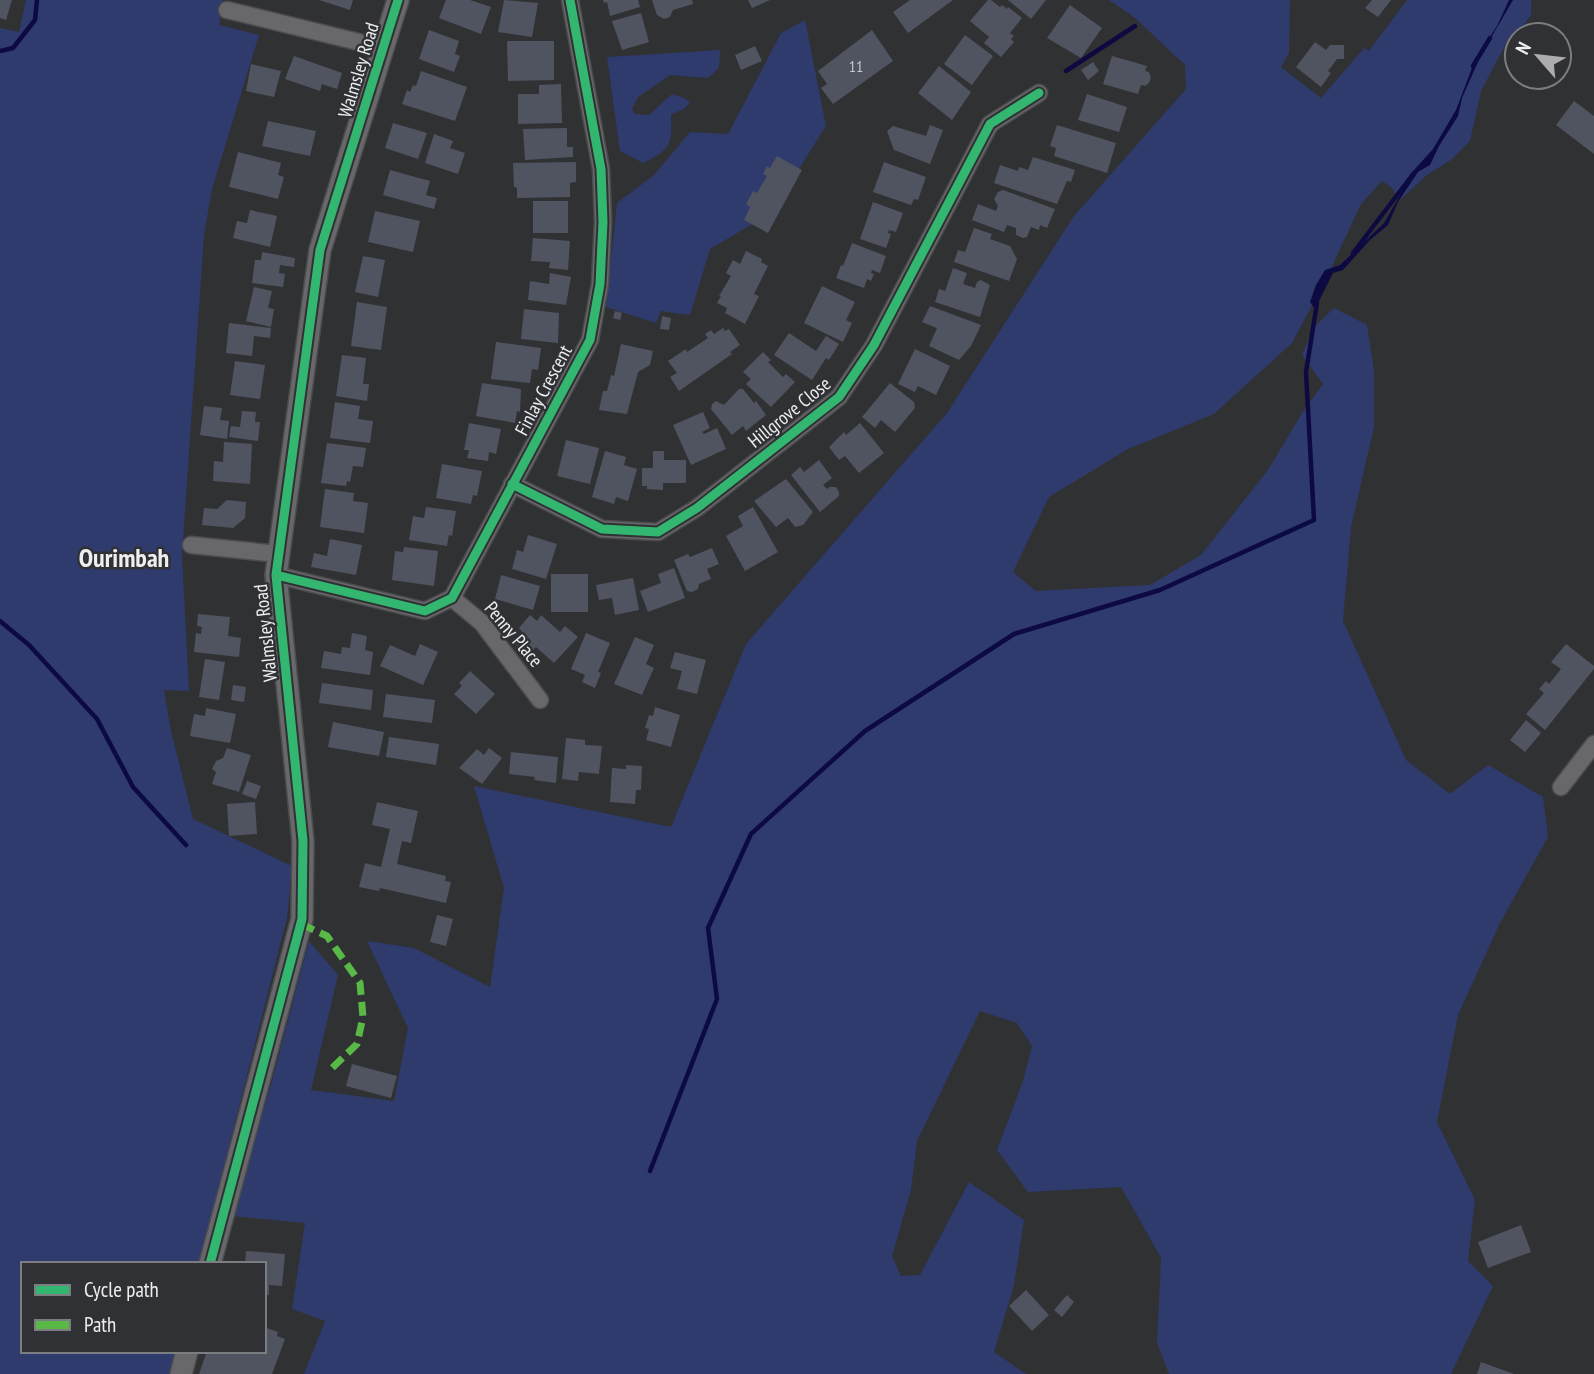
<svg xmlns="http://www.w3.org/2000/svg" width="1594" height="1374" font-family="'PT Sans Narrow',sans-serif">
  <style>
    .green { fill: #2f3a6d }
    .water { fill: #0d0a42 }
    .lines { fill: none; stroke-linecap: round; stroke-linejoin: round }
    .stream { stroke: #0d0a42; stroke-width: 4.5 }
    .building { fill: #505461 }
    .street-casing { stroke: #4c4c4e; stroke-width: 19 }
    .secondary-casing { stroke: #4c4c4e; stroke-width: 24 }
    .street { stroke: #68686a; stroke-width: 16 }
    .secondary { stroke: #68686a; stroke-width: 21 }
    .quiet { stroke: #58b947; stroke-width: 7; stroke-dasharray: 14 7; stroke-linecap: butt }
    .cycleway-casing { stroke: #2f3134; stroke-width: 13 }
    .cycleway { stroke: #33b770; stroke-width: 9 }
    .labels { text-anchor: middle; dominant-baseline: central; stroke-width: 5; stroke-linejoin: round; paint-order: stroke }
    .number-label { font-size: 16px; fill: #c6c8cd }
    .street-label { font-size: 19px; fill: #eeeef1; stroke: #2f3134 }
    .district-label { font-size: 26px; font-weight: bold; fill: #eeeef1; stroke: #2f3134 }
  </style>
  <rect width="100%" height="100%" fill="#303133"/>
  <path class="green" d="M26 0H223L219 25 259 35 212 189 204 235 182 555 189 691 164 690 171 731 193 819 292 866 287 918 199 1264H23V1351H177L171 1374H0V28L19 32Z
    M1109 0H1290L1289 53 1281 67 1321 98 1364 48 1369 51 1407 0H1531V15L1522 28 1510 36 1481 91 1470 141 1451 160 1427 175 1400 200 1391 187 1382 181 1361 204 1326 279 1292 343 1214 414 1128 449 1049 497 1013 572 1036 591 1150 585 1201 555 1268 470 1302 413 1323 384 1302 355 1314 327 1334 308 1367 325 1374 371V427L1351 527 1343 621 1406 760 1450 794 1488 765 1543 797 1548 837 1499 925 1458 1015 1437 1122 1475 1200 1468 1261 1493 1286 1451 1374H1169L1157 1343 1161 1258 1121 1187 1028 1192 997 1150 1023 1081 1032 1046 1017 1023 980 1011 917 1141 911 1190 892 1256 901 1276 920 1275 969 1182 1024 1220 1014 1285 994 1352 1026 1374H304L325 1321 292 1309 305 1223 231 1216 271 1085 309 941 338 975 311 1090 394 1101 408 1028 367 941 414 948 490 987 504 888 474 786 671 827 746 644 947 413 1074 216 1186 89 1185 65 1135 18Z
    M805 20 826 126 771 213 710 249 690 315 661 311 656 323 606 307 617 203 654 175 690 132 728 134 781 33Z
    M720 50 719 68 708 78 670 75 638 97 632 109 635 114 649 115 672 94 682 97 690 102 685 108 671 115C672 146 671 149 643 163L620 151 607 57Z"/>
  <path class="water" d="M1509 0H1513L1481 55 1462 98 1458 116 1439 146 1430 165 1418 172 1398 202 1388 225 1370 240 1343 270 1333 273 1315 309 1310 302 1316 285 1325 270 1340 265 1384 223 1415 169 1433 149 1456 110 1475 60 1497 26Z"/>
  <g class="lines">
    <path class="stream" d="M0 51 13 48 35 20 37 0
      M1473 66 1490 38
      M1066 71 1135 26
      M1353 253 1414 173
      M0 621 29 645 97 719 133 787 186 845
      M650 1171 717 999 708 928 751 834 865 731 1014 634 1160 590 1314 520 1306 372 1317 303"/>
  </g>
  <path class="building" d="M0 0H12L6 20 0 18Z
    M319 0H353L350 10Z
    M446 0H470L491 7 481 34 439 18Z
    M504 0 538 3 532 37 498 32Z
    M603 0H638L640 7 610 16 607 2 604 3Z
    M652 0H692L693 4 673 10 670 17 664 19 657 15Z
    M748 0H770L752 8Z
    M910 0H953L908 33 893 12Z
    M988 0H991L1000 7 1002 5 1007 9 1008 7 1022 18 1010 33 1014 36 1011 39 1014 42 1001 57 984 43 989 37 970 21Z
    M1008 0H1046L1031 19Z
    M1372 0H1391L1378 17 1365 8Z
    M1070 5 1102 28 1081 58 1047 38Z
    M641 13 649 42 622 50 612 21Z
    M429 30 459 41 455 54 460 56 454 72 419 59Z
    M872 30 893 61 833 104 821 88 827 84 818 71Z
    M965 35 993 56 972 85 944 64Z
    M507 41H554V80L508 81Z
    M1315 42 1326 50 1330 45H1344V59H1337L1328 71 1331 73 1321 87 1296 67Z
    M755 46 762 61 741 70 735 55Z
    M294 56 342 73 337 89 322 84 320 91 285 79Z
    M1112 56 1147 66 1145 71 1149 72 1151 77 1149 83 1145 86 1141 85 1138 94 1103 84Z
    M1093 62 1099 71 1088 80 1081 70Z
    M251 64 281 71 274 97 246 91Z
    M939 66 971 92 952 120 918 93Z
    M421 71 467 87 455 121 402 104 407 90 410 92 413 85 416 86Z
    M561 84 562 123 518 124V94H539V85Z
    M1087 94 1127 107 1119 132 1078 120Z
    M1574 101 1594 116V154L1556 125Z
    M268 121 316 131 310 156 262 146Z
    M393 123 427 133 418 159 385 148Z
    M930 125 943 130 930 164 894 150 887 131 893 126 926 136Z
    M1057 125 1116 143 1107 173 1054 156 1056 148 1050 146Z
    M567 128V147H573V157L525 160 523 129Z
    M434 134 453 141 450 148 465 153 458 174 425 163Z
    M238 152 281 163 278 175 284 177 278 199 229 187Z
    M777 156 802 170 768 233 744 220 750 207 746 204 753 191 757 193 767 176 763 174 767 166 770 168Z
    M1033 157 1075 170 1071 182 1067 181 1057 204 994 183 1000 165 1018 171 1019 167 1028 170Z
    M576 162V182L570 183V197L517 198V188L514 187 513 163Z
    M884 162 926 177 918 200 914 199 911 205 873 192Z
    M390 170 430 181 426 195 437 198 434 209 383 195Z
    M1003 190 1055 209 1047 228 1040 225 1039 230 1031 227 1027 237 1023 238 1016 235V228L1007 225 1004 232 972 220 978 204 996 211 998 206 994 199 998 192Z
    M533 201H568V233H533Z
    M873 202 903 213 896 232 889 230 888 233 891 234 886 248 860 239Z
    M250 210 277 216 270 247 233 238 237 221 247 223Z
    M375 211 420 221 413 252 368 242Z
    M974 228 992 234 990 239 1010 246 1017 259 1009 281 954 262 958 250 965 252Z
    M533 238 570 241 568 270 549 268 550 262 531 261Z
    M852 243 886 256 880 273 872 270 871 273 874 274 871 281 867 279 864 288 836 278 841 265 843 266Z
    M746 251 762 259 761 262 768 266 754 294 759 296 745 324 725 313 727 308 717 303 721 296H719L731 276 726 273 733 260 740 264Z
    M262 252 295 258 294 267 280 265 279 273 285 274 283 287 252 283 255 260H261Z
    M363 256 385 260 378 297 355 292Z
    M953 268 967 273 963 284 975 288 977 282 981 280 990 285 980 317 935 302 939 289 945 291Z
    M550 273 571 277 566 305 528 300 530 281 549 284Z
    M822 286 855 302 846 320 852 323 843 342 804 323Z
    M254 287 272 291 268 308 274 309 271 327 246 321Z
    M357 302 387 307 381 350 351 346Z
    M930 306 981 325 971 346 959 360 929 346 937 328 922 322Z
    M524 309 559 313 558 343 521 339Z
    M615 311 622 313 620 320 613 318Z
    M662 316 671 318 669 330 660 329Z
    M229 323 271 328 270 338 254 336 252 356 226 353Z
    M723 328 725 331 729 329 740 345 730 352 732 354 679 391 670 377 677 373 668 361 686 349 687 352 708 338 705 334 711 330 714 334Z
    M789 333 816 351 826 336 839 344 829 360 826 358 812 380 774 355Z
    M496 342 541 348 538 370 532 369 530 383 491 379Z
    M621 344 653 351 650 365 638 372 627 414 599 410 603 391H607L611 375 614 376Z
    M915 349 950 366 936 395 918 386 915 392 898 384Z
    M763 352 771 360 768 362 783 377 786 374 795 382 771 407 746 384 751 379 743 372Z
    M342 355 366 358 363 384H369L367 401 336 396Z
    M235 361 265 365 260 399 230 395Z
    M482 383 521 389 520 412 517 411 515 423 476 416Z
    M890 383 914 402 915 408 895 432 881 420 875 428 862 417Z
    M739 389H743L754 403 756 401 766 415 746 431 743 426 732 435 711 409 712 404 716 401 724 405Z
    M335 402 360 406 358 419 373 421 370 443 330 438Z
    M204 406 222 408 220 420 229 421 227 439 200 435Z
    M242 411 256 412 255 422H260L258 441 229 437 231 426 240 427Z
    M703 412 710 428 702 432 704 434 717 428 726 449 691 465 673 425Z
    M469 423 501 429 496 454 489 452 488 461 467 458 469 450H464Z
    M860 423 884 453 859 473 845 456 839 460 829 447 844 432 846 435Z
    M566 440 599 448 590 484 557 476Z
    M224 442 252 444 250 484 213 481 214 461 223 462Z
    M327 443 366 448 363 467 353 466 350 482 347 481 346 486 321 483Z
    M605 451 626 457 624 465 637 469 628 501 616 497 614 504 592 497Z
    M653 451H664V460H686V483H663V490L647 489V486H642V468H653Z
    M819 460 832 478 823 485 827 489 830 487H836L839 492V496L820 512 791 475 800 467 804 472Z
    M442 464 482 471 477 496 473 495 471 504 436 498Z
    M786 479 813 512 803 525 795 527 788 518 776 527 754 501Z
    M325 489 354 493 353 501 368 503 364 533 320 527Z
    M227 500 246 502 245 518 233 528 202 525 204 508 217 509Z
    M426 507 456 511 452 536 449 535 447 546 409 540 413 516 424 518Z
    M753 507 778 552 745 571 726 536 743 526 738 516Z
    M528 535 557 544 546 579 512 569 517 550 523 552Z
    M330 539 362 545 356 575 311 567 314 553 327 556Z
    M404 547 438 551 434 586 392 580 395 551 403 552Z
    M712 548 719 564 707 569 711 579 699 584 698 589 692 592 687 591 674 560 688 554 690 557Z
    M674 568 685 598 648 612 640 591 661 583 658 574Z
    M551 574H588V612H551Z
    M501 575 540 586 533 610 495 599Z
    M633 578 639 610 615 615 612 598 599 600 596 585Z
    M198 614 230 617 228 636 241 638 239 657 194 652 196 633 201 634 202 627 197 626Z
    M530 615 537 621 541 615 560 632 565 626 578 637 554 663 536 647 528 655 513 642 522 632 519 628Z
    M352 633 367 636 365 650 373 652 370 675 321 668 324 651 341 654 342 647 350 648Z
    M586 633 610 643 598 672 601 673 595 688 582 682 585 675 571 669Z
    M635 637 654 645 646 664 654 668 642 695 614 684Z
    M420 644 438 652 423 685 380 666 390 645 415 656Z
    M1566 644 1594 666V669L1545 730 1526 714 1544 693 1539 689 1546 681 1549 684 1561 669 1551 662Z
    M675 652 706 660 697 694 677 689 682 671 670 668Z
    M205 659 225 662 219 700 199 697Z
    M470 671 495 694 476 714 454 694 462 686 459 683Z
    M322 683 373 690 371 710 319 703Z
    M233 685 246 687 244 702 231 700Z
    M386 694 435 700 432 723 383 717Z
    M655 707 680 715 671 747 646 740 649 729 645 728 649 715 653 716Z
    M206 708 236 714 230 743 190 736 194 714 205 716Z
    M1526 720 1541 733 1525 752 1510 740Z
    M333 722 384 732 379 756 328 747Z
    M389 737 439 744 436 765 386 757Z
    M566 738 585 740V745L602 746 599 774 579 772 578 781 562 779Z
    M227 748 251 755 239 792 212 784 216 772 212 769 216 761 223 758Z
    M489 748 502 758 482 784 459 768 477 749 484 755Z
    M511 752 558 757 556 783 534 780 535 777 509 774Z
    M626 765 642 766 641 790H636L635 804 610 802 612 768 626 769Z
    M247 781 261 786 256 799 242 794Z
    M255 802 257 834 229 836 227 804Z
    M377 802 418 811 411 843 402 841 397 864 446 876 445 881 451 882 446 903 380 888 379 891 359 887 365 863 381 867 390 829 372 825Z
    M437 915 453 919 446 946 430 942Z
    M352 1064 397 1076 391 1098 346 1086Z
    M1521 1225 1531 1252 1488 1268 1478 1242Z
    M246 1251 285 1254 282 1286 269 1285V1295H264V1264H245Z
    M1026 1290 1049 1315 1032 1331 1009 1306Z
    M1067 1295 1074 1302 1062 1317 1054 1310Z
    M264 1327 278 1332 277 1336 285 1339 272 1374H199L207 1351H264Z
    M1481 1362 1514 1374H1477Z"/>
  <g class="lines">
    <defs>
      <path id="street" d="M227 10 383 48
        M512 484 602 529 658 532 697 508 839 397 874 345 990 124 1039 93
        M191 545 279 554
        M276 575 425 611 452 598 590 340 600 284 603 222 601 169 570 0
        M452 598 482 623 540 700
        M1561 787 1594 744"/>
      <path id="secondary" d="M210 1264 302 919 303 841 276 575 320 250 398 0
        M181 1374 187 1351"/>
    </defs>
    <use href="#street" class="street-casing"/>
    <use href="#secondary" class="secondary-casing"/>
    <use href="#street" class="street"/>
    <use href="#secondary" class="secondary"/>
    <path class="quiet" d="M301 924 327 936 360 983 363 1017 357 1044 331 1069"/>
    <defs>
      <path id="cycleway" d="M512 484 602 529 658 532 697 508 839 397 874 345 990 124 1039 93
        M276 575 425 611 452 598 590 340 600 284 603 222 601 169 570 0
        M210 1264 302 919 303 841 276 575 320 250 398 0"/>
    </defs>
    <use href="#cycleway" class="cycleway-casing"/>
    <use href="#cycleway" class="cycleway"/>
  </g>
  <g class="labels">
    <g class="number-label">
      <text x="856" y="66">11</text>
    </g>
    <g class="street-label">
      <text transform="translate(358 70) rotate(-73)">Walmsley Road</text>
      <text transform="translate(543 390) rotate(-62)">Finlay Crescent</text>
      <text transform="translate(789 412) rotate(-39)">Hillgrove Close</text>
      <text transform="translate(265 633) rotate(-96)">Walmsley Road</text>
      <text transform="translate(514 634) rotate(50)">Penny Place</text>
    </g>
    <g class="district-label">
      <text x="124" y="557">Ourimbah</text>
    </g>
  </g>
  <rect x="21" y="1262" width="245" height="91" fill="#2f3134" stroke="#7b7d80" stroke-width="2"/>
  <rect x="35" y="1285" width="35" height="10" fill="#33b770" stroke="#7b7d80" stroke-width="2"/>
  <text x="84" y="1297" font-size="21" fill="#eeeef1">Cycle path</text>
  <rect x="35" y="1320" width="35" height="10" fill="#58b947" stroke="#7b7d80" stroke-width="2"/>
  <text x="84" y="1332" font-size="21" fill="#eeeef1">Path</text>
  <g transform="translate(1538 56) rotate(298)"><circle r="33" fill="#2f3134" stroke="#7b7d80" stroke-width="2"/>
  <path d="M0-5L12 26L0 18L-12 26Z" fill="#acacae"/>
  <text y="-10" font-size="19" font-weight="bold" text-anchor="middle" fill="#eeeef1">N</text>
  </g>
</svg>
